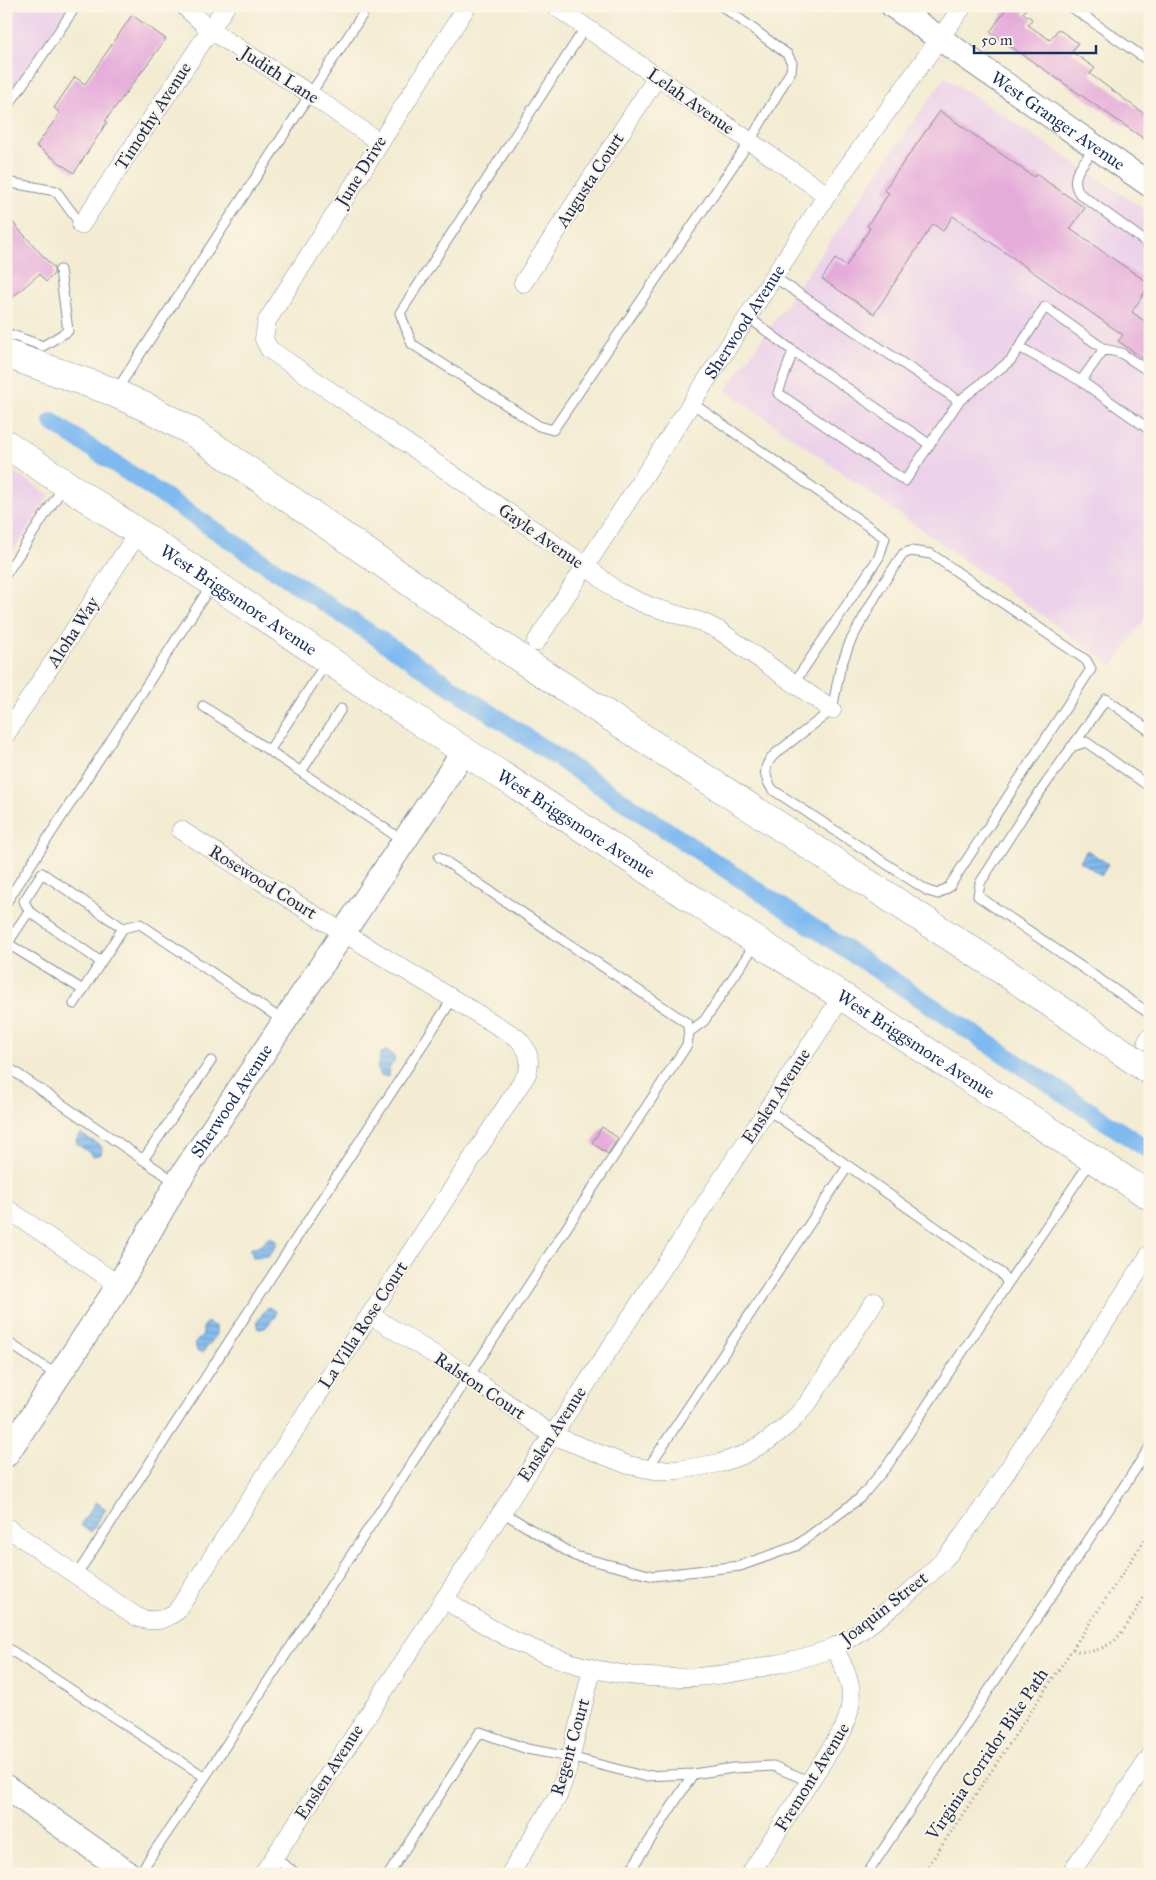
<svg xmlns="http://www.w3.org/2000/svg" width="1156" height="1880" font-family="'IM FELL Great Primer',serif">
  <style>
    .built { fill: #ecd1ea }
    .water { fill: url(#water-rules); stroke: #4c74a7 }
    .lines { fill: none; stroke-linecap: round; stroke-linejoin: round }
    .canal { stroke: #7eb9f0; stroke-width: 18 }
    .building { fill: #e5acda }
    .lane-casing { stroke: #878e98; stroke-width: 11 }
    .street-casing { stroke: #878e98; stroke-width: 19 }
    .secondary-casing { stroke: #878e98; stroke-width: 26 }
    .primary-casing { stroke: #878e98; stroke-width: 29 }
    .path { stroke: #878e98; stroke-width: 3; stroke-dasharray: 1 4; stroke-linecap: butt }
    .lane { stroke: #fff; stroke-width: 9 }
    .street { stroke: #fff; stroke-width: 18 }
    .secondary { stroke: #fff; stroke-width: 24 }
    .primary { stroke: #fff; stroke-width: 28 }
    .labels { text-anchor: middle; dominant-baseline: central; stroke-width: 4; stroke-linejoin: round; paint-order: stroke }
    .street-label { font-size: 18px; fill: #1b2f5e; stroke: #fcf5e5 }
  </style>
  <defs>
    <pattern id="water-rules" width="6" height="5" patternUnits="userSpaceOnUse" patternTransform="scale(1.25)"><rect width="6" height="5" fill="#7eb9f0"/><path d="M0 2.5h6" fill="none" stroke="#6697c6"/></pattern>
  </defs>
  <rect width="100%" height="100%" fill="#fcf5e5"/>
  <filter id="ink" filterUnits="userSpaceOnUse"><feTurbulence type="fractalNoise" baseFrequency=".02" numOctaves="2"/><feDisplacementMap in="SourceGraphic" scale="10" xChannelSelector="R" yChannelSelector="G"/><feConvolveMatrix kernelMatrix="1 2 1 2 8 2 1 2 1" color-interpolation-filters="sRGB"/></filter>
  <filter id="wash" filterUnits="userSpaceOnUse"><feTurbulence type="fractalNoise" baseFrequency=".0096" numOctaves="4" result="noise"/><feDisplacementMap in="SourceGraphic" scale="20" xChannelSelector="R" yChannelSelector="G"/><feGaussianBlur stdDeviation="1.12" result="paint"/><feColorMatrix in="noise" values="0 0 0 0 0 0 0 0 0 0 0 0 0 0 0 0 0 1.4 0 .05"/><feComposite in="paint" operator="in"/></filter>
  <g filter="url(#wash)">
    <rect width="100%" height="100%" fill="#f3ecd3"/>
    <path class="built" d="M6 6H68L6 102Z
      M945 77 1150 213V610L1113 666 726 390Z
      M6 467 50 495 6 562Z"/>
    <path class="water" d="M1087 850 1108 864 1101 875 1080 861Z
      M387 1050 393 1055 395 1060 389 1069 388 1077 380 1075 377 1067 381 1053Z
      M80 1134 100 1145 102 1148 101 1154 94 1156 77 1144 76 1140Z
      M269 1236 277 1240V1244L270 1256 253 1257 250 1249 263 1244Z
      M268 1307 276 1311 275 1317 265 1328 259 1329 257 1321Z
      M207 1322 216 1327V1336L203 1352 197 1351 195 1343 203 1334V1328Z
      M96 1502 106 1509 91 1532 80 1525Z"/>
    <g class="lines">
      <path class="canal" d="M52 422 1150 1151"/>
    </g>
    <g id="blocks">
      <path class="building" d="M1008 6H1028L1023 13 1032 19 1028 25 1050 40 1058 29 1078 43 1072 52 1095 68 1090 74 1150 118V143L990 32Z
        M132 15 166 39 105 121 107 122 74 173 36 146 60 113 54 108 75 77 85 84Z
        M940 111 1034 177 1036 174 1085 208 1070 229 1150 284 1132 312 1150 325V363L1118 341 1123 335 953 216 943 231 933 224 874 314 822 279 835 259 846 266 870 228 867 226 889 193 884 190Z
        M6 215 54 268V274L46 282 39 274 6 303Z
        M602 1127 618 1138 608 1154 592 1143Z"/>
    </g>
  </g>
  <g filter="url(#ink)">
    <use href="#blocks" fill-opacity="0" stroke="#878e98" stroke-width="1"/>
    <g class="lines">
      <defs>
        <path id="lane" d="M1070 6 1150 62
          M585 28 400 313 412 344 539 426 553 430 750 141 791 71 792 63 787 54 722 6
          M6 109 76 6
          M1095 148C1085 162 1067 176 1080 194L1150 245
          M6 182 56 191 81 225
          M774 277 959 401
          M748 317 793 351 778 393 905 481 959 401 1011 360 1045 307 1104 349 1121 353 1150 372
          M6 333 43 346 68 331 60 270
          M1021 348 1081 381 1150 430
          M793 351 929 444
          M1081 381 1104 349
          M116 391 368 6
          M692 403 885 538 879 557 794 683
          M911 551 931 554 1086 660 1091 669 949 887 938 894 928 891 773 790C763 777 763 765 775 754L832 710 840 669 850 642 880 588 903 554Z
          M6 574 64 486
          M203 706 402 840
          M1150 731 1106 699 1025 813 980 883 978 896 1150 1014
          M1071 747 1086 742 1150 787
          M269 751 326 663
          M301 772 341 709
          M6 903 212 584
          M29 911 101 962
          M10 945 83 990
          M6 954 11 938 29 911 24 901 42 873 123 928
          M74 1004 123 928 140 924 285 1022
          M689 1032 704 1021 756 943
          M6 1066 177 1183
          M143 1160 211 1061
          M1008 1283 1091 1161
          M6 1341 58 1376
          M648 1468 848 1166
          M502 1512 575 1556 653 1576 740 1566 796 1546 860 1498 887 1466 1008 1283 1001 1273 767 1109
          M76 1576 453 998
          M6 1647 205 1777 139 1874
          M693 1774 733 1768 773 1766 811 1782
          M205 1777 687 1045 689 1032 687 1023 439 857
          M273 1857 297 1874
          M389 1874 480 1732 527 1749 570 1757 643 1776 693 1774 628 1874
          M867 1874 1150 1447"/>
        <g id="street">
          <path d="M184 6 210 30 310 94 379 142"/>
          <path d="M467 6 267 321 264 339 269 349 586 566 618 592 649 606 702 622 720 631 832 710"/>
          <path d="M555 6 827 195"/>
          <path d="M81 225 226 6"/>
          <path d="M523 283 657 77"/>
          <path id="s1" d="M536 642 827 195 963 6"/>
          <path d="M6 734 139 531"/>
          <path d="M1147 1041 1150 1037"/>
          <path d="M6 1208 119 1285"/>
          <path d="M370 1315 469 1376 552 1435 628 1465 654 1470H678L720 1463 743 1455 769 1440 790 1423 808 1403 874 1302"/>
          <path d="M6 1527 137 1617C153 1623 163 1621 177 1611L527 1074C532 1059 528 1048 516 1037L316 916 181 830"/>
          <path d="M444 1599C468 1614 492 1631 519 1643 604 1682 686 1687 776 1664 795 1660 817 1655 834 1647 865 1632 923 1583 946 1557 956 1546 964 1533 974 1521L1150 1254"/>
          <path d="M263 1874 843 995"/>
          <path d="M510 1874 558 1796 568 1768 592 1669"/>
          <path d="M750 1874 843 1730C858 1695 850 1679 834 1647"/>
          <path d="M1070 1874 1150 1757"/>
        </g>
        <g id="secondary">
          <path id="s2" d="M893 6 1150 185"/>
          <path id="s3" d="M6 1455 119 1285 177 1183 464 751"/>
          <path d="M6 1787 129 1874"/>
        </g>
        <g id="primary">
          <path d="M6 354 108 390 150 409 191 431 524 661 1008 974 1150 1071"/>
          <path id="s4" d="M6 444 464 751 1150 1196"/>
        </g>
      </defs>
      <use href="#lane" class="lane-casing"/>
      <use href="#street" class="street-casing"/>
      <use href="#secondary" class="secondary-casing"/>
      <use href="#primary" class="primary-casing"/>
      <path class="path" d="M1073 1649C1085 1656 1103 1649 1114 1641 1124 1633 1142 1600 1150 1588
        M923 1874 1150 1532"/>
      <use href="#lane" class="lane"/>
      <use href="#street" class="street"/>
      <use href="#secondary" class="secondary"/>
      <use href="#primary" class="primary"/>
    </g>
  </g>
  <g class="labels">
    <g class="street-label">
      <text transform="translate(280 75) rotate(33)">Judith Lane</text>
      <text transform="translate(691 101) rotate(35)">Lelah Avenue</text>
      <text transform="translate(153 116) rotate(-57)">Timothy Avenue</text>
      <text stroke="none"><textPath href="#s2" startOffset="201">West Granger Avenue</textPath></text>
      <text transform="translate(361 171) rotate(-58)">June Drive</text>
      <text transform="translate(590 180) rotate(-57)">Augusta Court</text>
      <text stroke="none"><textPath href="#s1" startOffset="382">Sherwood Avenue</textPath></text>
      <text transform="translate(541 536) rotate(35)">Gayle Avenue</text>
      <text stroke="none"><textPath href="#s4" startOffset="280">West Briggsmore Avenue</textPath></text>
      <text transform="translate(73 632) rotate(-57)">Aloha Way</text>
      <text stroke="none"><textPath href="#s4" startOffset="685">West Briggsmore Avenue</textPath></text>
      <text transform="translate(263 882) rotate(32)">Rosewood Court</text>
      <text stroke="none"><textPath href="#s4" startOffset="1090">West Briggsmore Avenue</textPath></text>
      <text transform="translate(776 1096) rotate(-57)">Enslen Avenue</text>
      <text stroke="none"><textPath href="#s3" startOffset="420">Sherwood Avenue</textPath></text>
      <text transform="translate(363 1325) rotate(-57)">La Villa Rose Court</text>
      <text transform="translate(480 1386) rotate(34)">Ralston Court</text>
      <text transform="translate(552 1434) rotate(-57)">Enslen Avenue</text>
      <text transform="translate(884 1608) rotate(-38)">Joaquin Street</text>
      <text transform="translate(570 1747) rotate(-74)">Regent Court</text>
      <text transform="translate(987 1754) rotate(-56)">Virginia Corridor Bike Path</text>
      <text transform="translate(329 1772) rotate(-57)">Enslen Avenue</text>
      <text transform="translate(812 1777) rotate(-58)">Fremont Avenue</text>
    </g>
  </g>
  <rect width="1156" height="1880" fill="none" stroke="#fcf5e5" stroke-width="25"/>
  <path d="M974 45v8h122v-8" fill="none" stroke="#1b2f5e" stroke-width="2.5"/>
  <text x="981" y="45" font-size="15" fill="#1b2f5e" stroke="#fcf5e5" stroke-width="4" paint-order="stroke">50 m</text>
</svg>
